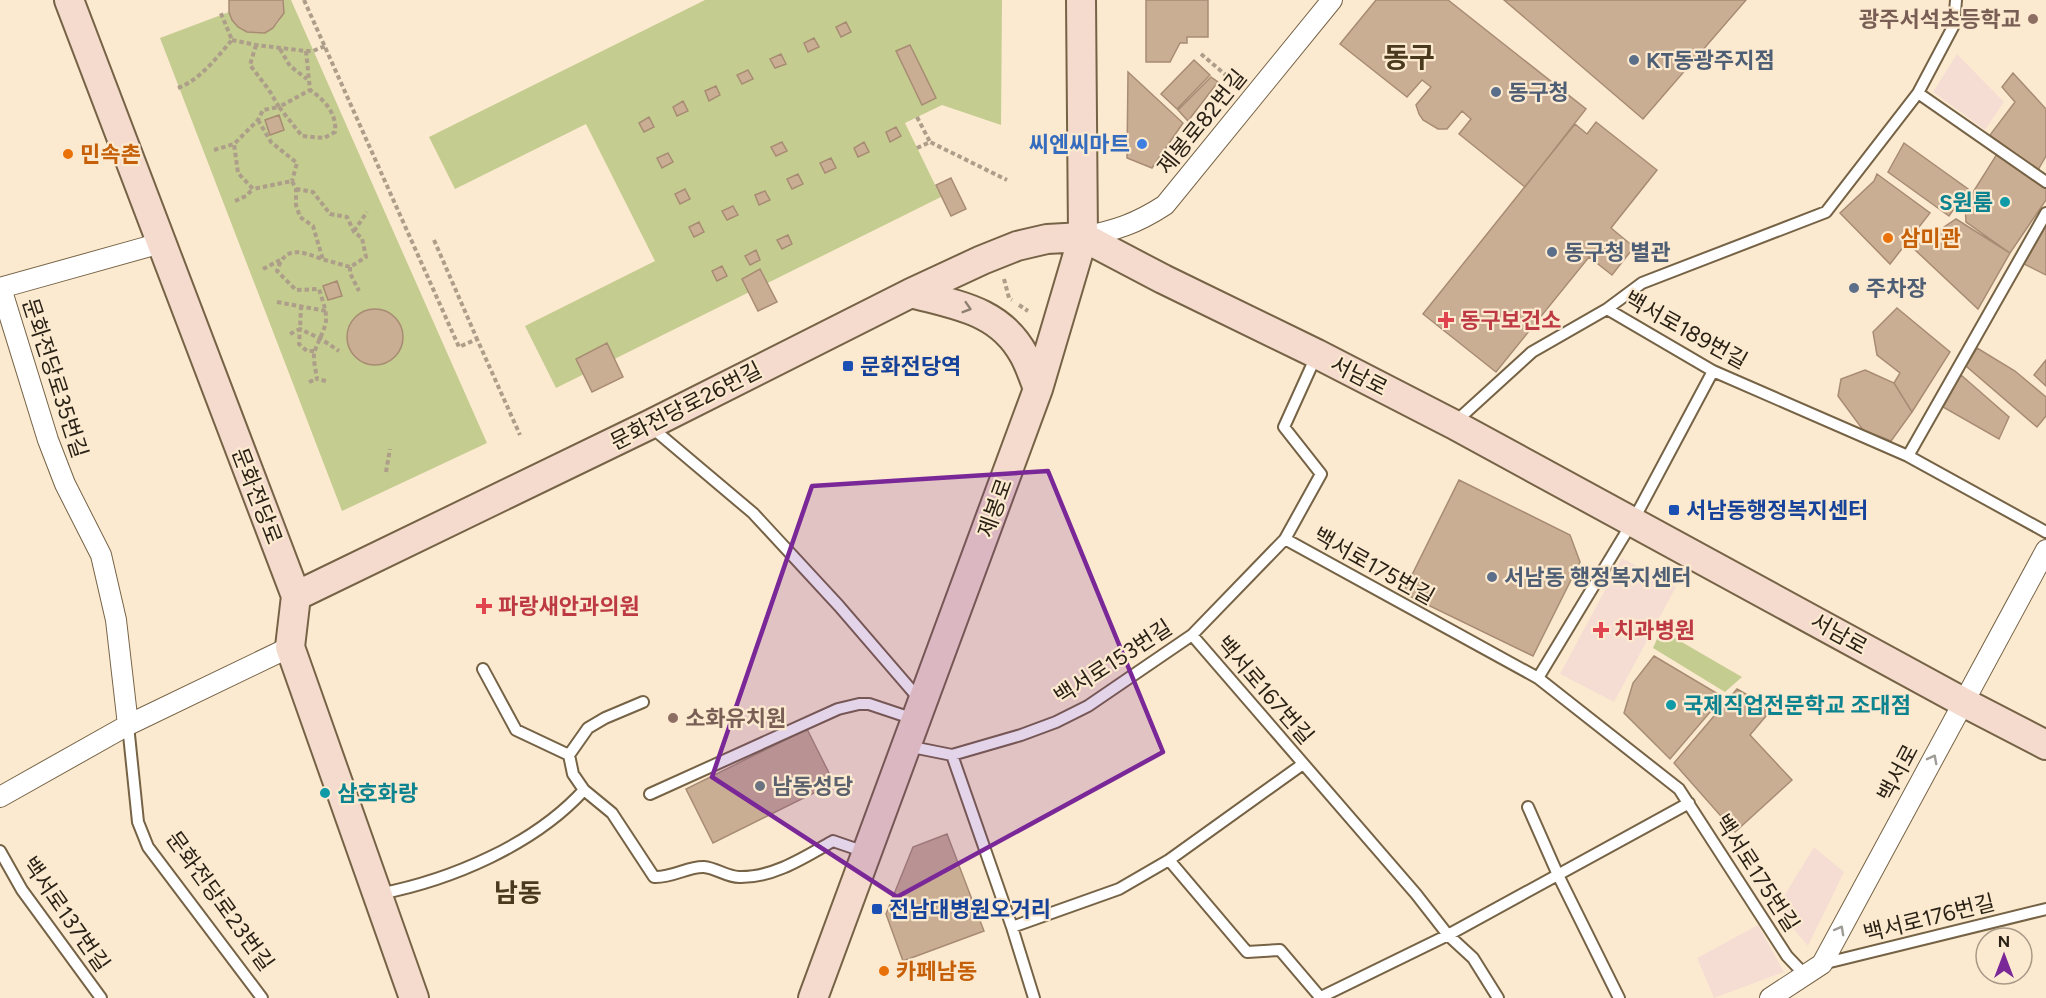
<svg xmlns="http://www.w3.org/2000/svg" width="2046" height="998" font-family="Figtree,'Noto Sans KR',sans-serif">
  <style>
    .commercial { fill: #f5ddd3 }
    .green { fill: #c4cc90 }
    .building { fill: #caae94; stroke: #a78c73; stroke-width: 1.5 }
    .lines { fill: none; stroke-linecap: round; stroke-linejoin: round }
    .lane-casing { stroke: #766346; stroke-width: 14 }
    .street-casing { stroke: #766346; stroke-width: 22 }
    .secondary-casing { stroke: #766346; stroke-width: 32 }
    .path { stroke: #ad9e8a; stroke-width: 4; stroke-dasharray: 4.5 3; stroke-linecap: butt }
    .lane { stroke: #fff; stroke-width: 10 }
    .street { stroke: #fff; stroke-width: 20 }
    .secondary { stroke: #f4dbcd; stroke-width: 28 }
    .oneway { stroke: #8f7e72 }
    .oneway2 { stroke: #9f9c96 }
    .marked { fill: #7a2898; fill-opacity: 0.2; stroke: #7a2898; stroke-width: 4.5; stroke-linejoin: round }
    .education-dot { fill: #8d6e63; stroke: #fcead0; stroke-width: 2 }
    .service-dot { fill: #5c6f8a; stroke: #fcead0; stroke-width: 2 }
    .shop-dot { fill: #3f7fe0; stroke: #fcead0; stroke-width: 2 }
    .food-dot { fill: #e8710a; stroke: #fcead0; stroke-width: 2 }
    .culture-dot { fill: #0f9aa8; stroke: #fcead0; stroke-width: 2 }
    .health-dot { fill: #e0444e; stroke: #fcead0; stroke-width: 2 }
    .transit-dot { fill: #1a4fb4; stroke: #fcead0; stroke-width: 2 }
    .worship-dot { fill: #6b7280; stroke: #fcead0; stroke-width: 2 }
    .labels { text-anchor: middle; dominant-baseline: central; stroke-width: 4.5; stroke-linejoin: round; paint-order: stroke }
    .education-label { font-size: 22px; font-weight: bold; fill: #785e54; stroke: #fcead0; text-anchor: end }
    .service-label { font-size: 22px; font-weight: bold; fill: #4e5e75; stroke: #fcead0; text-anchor: start }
    .street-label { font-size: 22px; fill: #2a2216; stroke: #fcead0 }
    .shop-label { font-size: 22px; font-weight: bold; fill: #366cbe; stroke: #fcead0; text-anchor: end }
    .food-label { font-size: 22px; font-weight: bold; fill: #c56008; stroke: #fcead0; text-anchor: start }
    .culture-label { font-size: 22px; font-weight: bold; fill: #0d838f; stroke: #fcead0; text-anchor: start }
    .health-label { font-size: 22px; font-weight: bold; fill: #be3a42; stroke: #fcead0; text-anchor: start }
    .transit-label { font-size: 22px; font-weight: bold; fill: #164399; stroke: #fcead0; text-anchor: start }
    .worship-label { font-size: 22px; font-weight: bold; fill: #5b616d; stroke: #fcead0; text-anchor: start }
    .quarter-label { font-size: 26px; font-weight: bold; fill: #4b391d; stroke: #fcead0 }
    .district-label { font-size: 28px; font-weight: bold; fill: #4b391d; stroke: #fcead0 }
  </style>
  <rect width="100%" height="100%" fill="#fcead0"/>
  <path class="commercial" d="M1957 54 2004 102 1985 130 1933 92Z
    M1622 558 1676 587 1614 702 1560 674Z
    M1814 847 1844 872 1808 946 1776 909Z
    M1758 925 1784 972 1714 998 1697 958Z"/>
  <path class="green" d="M283 0H291L487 443 342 511 160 38 229 12C243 46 288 37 283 0Z
    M705 0H1002L1001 125 942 105 905 123 941 197 556 388 525 326 655 261 586 124 455 189 429 137Z
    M1661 630 1742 677 1725 692 1653 648Z"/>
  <path class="building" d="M229 0H283L284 13 273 28 265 33 247 32 238 27 232 20 229 12Z
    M1146 0H1208V37H1187V43H1180L1170 62H1146Z
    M1376 0H1448L1586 109 1525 187 1459 134 1471 119 1462 111 1447 129H1438L1423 120 1419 114 1416 105 1431 87 1422 80 1407 97 1340 44Z
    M1504 0H1746L1643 119Z
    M846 22 851 32 841 37 836 27Z
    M814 38 819 47 808 52 804 43Z
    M910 45 936 98 922 105 896 51Z
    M781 54 786 64 775 68 770 59Z
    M1194 60 1210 75 1177 109 1161 94Z
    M748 70 753 79 742 84 737 75Z
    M1128 72 1183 123 1152 168 1127 158Z
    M2013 73 2046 109V156L2038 170 1990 135 2015 102 2002 87Z
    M1211 77 1218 82 1188 121 1178 110Z
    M716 86 720 95 709 101 705 91Z
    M683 101 688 111 677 116 673 107Z
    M279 115 284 130 270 135 265 120Z
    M649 117 654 127 644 132 639 123Z
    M1596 122 1657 170 1611 228 1634 247 1612 275 1589 257 1496 372 1423 314 1575 124 1587 134Z
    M896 127 901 136 890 142 886 132Z
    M782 142 787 151 776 156 771 147Z
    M864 142 869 152 858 157 854 148Z
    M1904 143 1968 189 1949 216 1888 172Z
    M668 153 673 162 662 168 657 158Z
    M1997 154 2046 189V200L2010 253 1966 222 1965 205Z
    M831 158 836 168 825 173 820 163Z
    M798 174 803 184 792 189 787 179Z
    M1877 174 1930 213 1890 264 1840 213 1874 181Z
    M951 178 966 209 951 216 936 185Z
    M685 189 690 199 680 204 675 194Z
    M765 191 770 200 759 205 755 195Z
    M733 206 738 215 727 220 722 211Z
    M1956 219 2010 253 1978 309 1913 248Z
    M699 222 704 232 694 237 689 227Z
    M2046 226V275L2024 264Z
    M788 235 792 244 782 249 777 240Z
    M756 250 760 260 750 265 745 256Z
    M722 266 727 276 717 281 712 271Z
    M760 269 777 302 758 311 742 279Z
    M337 281 342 296 328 300 323 286Z
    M1897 308 1950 352 1912 412 1894 383 1900 373 1877 355 1873 332Z
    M347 337a28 28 0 1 1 56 0a28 28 0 1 1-56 0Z
    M607 343 623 377 592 392 576 359Z
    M1977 348 2015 371 2046 397V416L2037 427 1966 366Z
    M2046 360V386L2034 375Z
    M1865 370 1894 383 1912 412 1891 441 1863 430 1838 396 1841 379Z
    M1961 375 2009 417 1999 439 1943 407Z
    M1459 480 1570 535 1580 562 1533 656 1403 593Z
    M1654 656 1723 697 1670 759 1624 713 1633 683Z
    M1737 689 1772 709 1750 735 1792 780 1735 832 1674 763Z
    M807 729 834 783 713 843 686 789Z
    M947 834 984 931 903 961 886 914 913 847Z"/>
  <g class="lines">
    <defs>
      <path id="lane" d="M1956 0 1954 25 1918 93 2046 182
        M2046 213 1908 456 2046 532
        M1607 309 1713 371 1908 456
        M1453 424 1532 352 1607 309 1642 283 1826 212 1918 93
        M651 427 753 513 839 606 920 700
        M1285 539 1538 678 1679 789 1787 956 1806 976
        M1192 635 1416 894 1448 935 1473 958 1498 998
        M483 669 516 730 569 755
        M1538 678 1633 521 1713 371
        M643 702 605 718 588 728 569 755 573 774 584 790 612 813 654 877C672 878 689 866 704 867 716 868 727 877 739 877 773 878 805 857 833 841L865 852
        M128 725 138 822 148 847 262 998
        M907 746 952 755 1021 735 1056 722 1088 706 1192 635 1285 539 1321 474 1284 427 1317 354
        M952 755 1012 927 1034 998
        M650 794 838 709 859 704H869L914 719
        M1528 807 1558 875 1619 998
        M0 851 22 890 101 998
        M1169 860 1247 952 1280 950 1320 997
        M379 894C451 880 534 845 584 790
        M1012 927 1119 889 1169 860 1303 764
        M1822 964 2046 909
        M1319 998 1448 935 1689 803"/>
      <path id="street" d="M1083 237C1116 230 1136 224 1165 205L1332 0
        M0 288 161 243
        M1 288 48 440 65 484 101 555 116 620 128 725
        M0 797 128 725 290 647
        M1770 998 1822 964 2046 550"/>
      <path id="secondary" d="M69 0 296 596 290 647 414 998
        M1083 237 1163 279 1317 354 1453 424 1963 702 2046 745
        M911 293C956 305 1000 310 1024 355 1030 366 1034 378 1038 389
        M296 596 649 425 911 293 982 260 1017 246 1047 239 1083 237
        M813 998 1038 389 1083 237 1081 0"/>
    </defs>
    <use href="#lane" class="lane-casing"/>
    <use href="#street" class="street-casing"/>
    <use href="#secondary" class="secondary-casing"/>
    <path class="path" d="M304 0 459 347 477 339 520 435
      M232 40 256 45 306 51H313L325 46
      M256 45 250 65 269 90 279 107 310 90
      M280 49 290 66 307 79
      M306 51 310 90C325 100 337 114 335 132L324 138 302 136 279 107 263 110 258 120 234 144 238 173 253 189 292 181 296 189V205L300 217 313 226 323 260
      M1201 54 1227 76
      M178 88C200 80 217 57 232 40L220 11
      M917 117 930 142
      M258 120 271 142 297 163 292 181
      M917 148 930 142 1007 180
      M214 150 234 144
      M296 189 313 192 330 214 347 217 354 232 362 238 366 257 350 267C341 264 331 262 322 259 302 252 285 244 277 271L296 290 319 289C330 323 328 319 315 350 312 356 316 371 317 379L326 381
      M235 201 246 196 253 189
      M354 231 367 212
      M434 240 477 339
      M350 267V273L359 291
      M263 269 280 260
      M1004 279 1009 298 1012 300
      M277 302 326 311
      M1019 305 1028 311
      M290 334 300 329 301 308
      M314 351H307L299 344 300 329 321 339 339 351
      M309 382 317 379
      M386 472 390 449"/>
    <use href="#lane" class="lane"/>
    <use href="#street" class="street"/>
    <use href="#secondary" class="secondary"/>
  </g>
  <defs><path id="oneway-chevron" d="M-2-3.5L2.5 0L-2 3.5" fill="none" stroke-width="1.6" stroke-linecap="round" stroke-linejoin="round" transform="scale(1.5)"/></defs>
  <use class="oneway" href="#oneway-chevron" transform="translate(967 308) rotate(17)"/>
  <g class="oneway2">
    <use href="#oneway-chevron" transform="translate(1933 759) rotate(-62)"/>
    <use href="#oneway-chevron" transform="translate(1840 930) rotate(-61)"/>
  </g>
  <path class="marked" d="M1048 471 1163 752 897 897 712 777 812 486Z"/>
  <g class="education-dot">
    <circle cx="2033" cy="19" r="6"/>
    <circle cx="673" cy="718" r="6"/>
  </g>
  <g class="service-dot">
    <circle cx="1634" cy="60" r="6"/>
    <circle cx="1496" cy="92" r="6"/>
    <circle cx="1552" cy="252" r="6"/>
    <circle cx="1854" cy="288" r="6"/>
    <circle cx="1492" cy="577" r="6"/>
  </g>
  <circle class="shop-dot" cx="1142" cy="144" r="6"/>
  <g class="food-dot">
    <circle cx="68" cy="154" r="6"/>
    <circle cx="1888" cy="238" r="6"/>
    <circle cx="884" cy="971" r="6"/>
  </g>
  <g class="culture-dot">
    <circle cx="2005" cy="202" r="6"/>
    <circle cx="1671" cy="705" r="6"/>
    <circle cx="325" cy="793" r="6"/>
  </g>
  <g class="health-dot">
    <path d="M1443 311h6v6h6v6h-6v6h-6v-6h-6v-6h6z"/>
    <path d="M481 597h6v6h6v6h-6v6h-6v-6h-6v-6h6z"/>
    <path d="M1598 621h6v6h6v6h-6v6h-6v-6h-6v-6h6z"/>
  </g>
  <g class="transit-dot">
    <rect x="842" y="360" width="12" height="12" rx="3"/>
    <rect x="1668" y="504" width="12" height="12" rx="3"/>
    <rect x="871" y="903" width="12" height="12" rx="3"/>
  </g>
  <circle class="worship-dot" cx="760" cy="786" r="6"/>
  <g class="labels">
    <g class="education-label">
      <text x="2021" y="19">광주서석초등학교</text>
      <text x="685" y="718" text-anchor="start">소화유치원</text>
    </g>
    <g class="service-label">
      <text x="1646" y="60">KT동광주지점</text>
      <text x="1508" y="92">동구청</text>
      <text x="1564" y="252">동구청 별관</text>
      <text x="1866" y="288">주차장</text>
      <text x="1504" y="577">서남동 행정복지센터</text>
    </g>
    <g class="street-label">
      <text transform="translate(1202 122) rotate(-51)">제봉로82번길</text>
      <text transform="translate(1686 330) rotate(29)">백서로189번길</text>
      <text transform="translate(1359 376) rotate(27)">서남로</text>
      <text transform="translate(55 378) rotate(72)">문화전당로35번길</text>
      <text transform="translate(686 406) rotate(-27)">문화전당로26번길</text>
      <text transform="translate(257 496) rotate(69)">문화전당로</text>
      <text transform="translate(995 508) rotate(-70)">제봉로</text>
      <text transform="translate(1374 566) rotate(29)">백서로175번길</text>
      <text transform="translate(1839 634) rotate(29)">서남로</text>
      <text transform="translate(1113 662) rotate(-33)">백서로153번길</text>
      <text transform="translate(1265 690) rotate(49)">백서로167번길</text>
      <text transform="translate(1898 773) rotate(-62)">백서로</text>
      <text transform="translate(1757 873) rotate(57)">백서로175번길</text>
      <text transform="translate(220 901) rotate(54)">문화전당로23번길</text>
      <text transform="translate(66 914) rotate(55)">백서로137번길</text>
      <text transform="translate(1929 918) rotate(-14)">백서로176번길</text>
    </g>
    <g class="shop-label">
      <text x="1130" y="144">씨엔씨마트</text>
    </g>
    <g class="food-label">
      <text x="80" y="154">민속촌</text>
      <text x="1900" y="238">삼미관</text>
      <text x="896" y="971">카페남동</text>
    </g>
    <g class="culture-label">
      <text x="1993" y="202" text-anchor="end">S원룸</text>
      <text x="1683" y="705">국제직업전문학교 조대점</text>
      <text x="337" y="793">삼호화랑</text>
    </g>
    <g class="health-label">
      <text x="1460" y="320">동구보건소</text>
      <text x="498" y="606">파랑새안과의원</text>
      <text x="1614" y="630">치과병원</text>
    </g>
    <g class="transit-label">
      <text x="860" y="366">문화전당역</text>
      <text x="1686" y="510">서남동행정복지센터</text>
      <text x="889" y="909">전남대병원오거리</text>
    </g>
    <g class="worship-label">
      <text x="772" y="786">남동성당</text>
    </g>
    <g class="quarter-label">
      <text x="518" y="893">남동</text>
    </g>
    <g class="district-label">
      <text x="1409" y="57">동구</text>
    </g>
  </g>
  <g transform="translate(2004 956)"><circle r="28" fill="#fcead0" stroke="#a89a86" stroke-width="1.5"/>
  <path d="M0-4.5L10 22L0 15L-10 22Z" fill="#7a2898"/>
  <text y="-9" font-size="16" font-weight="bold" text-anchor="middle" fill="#2a2216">N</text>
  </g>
</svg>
